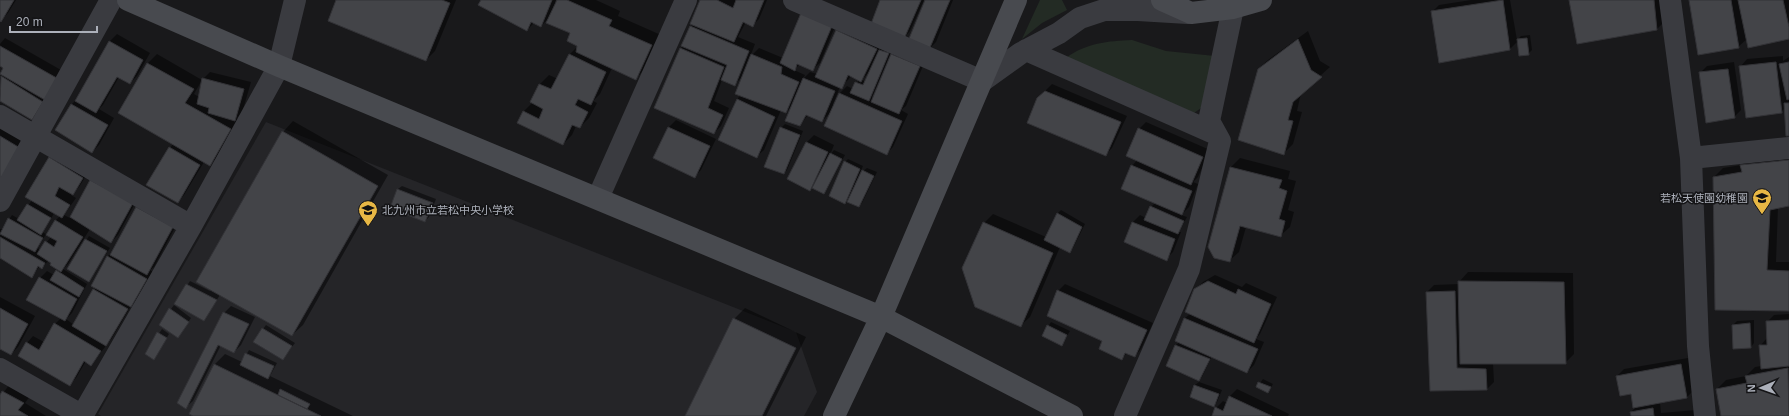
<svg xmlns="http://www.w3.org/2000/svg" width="1789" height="416" font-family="Helvetica,'Noto Sans JP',sans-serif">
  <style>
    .built { fill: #252528 }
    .green { fill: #232b24 }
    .shadow { fill: #0007; fill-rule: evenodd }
    .building { fill: #434448; stroke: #333337 }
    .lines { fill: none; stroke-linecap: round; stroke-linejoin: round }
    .street { stroke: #3a3b40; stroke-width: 22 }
    .secondary { stroke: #484a4f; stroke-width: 22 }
    .labels { text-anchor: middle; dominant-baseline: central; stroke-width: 3; stroke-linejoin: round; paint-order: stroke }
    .poi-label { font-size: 11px; fill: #acb0ba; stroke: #141416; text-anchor: end }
  </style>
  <rect width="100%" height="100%" fill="#19191b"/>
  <path class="built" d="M266 122 796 332 817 392 804 416H101L98 414Z"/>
  <path class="green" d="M1040 0H1062L1067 10 1042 23 1022 39Z
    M1132 40 1166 51 1215 56 1201 108 1194 113 1066 58C1086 43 1108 41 1132 40Z"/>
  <path class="shadow" d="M0 0H16L8 13 1 20Z
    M337 0H456L435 51 426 60Z
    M482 0H556L555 2H557L558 0H596L620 11 618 16 661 35 645 69 636 78 612 68 600 94 593 101 597 103 589 118 580 127 576 126 572 135 563 144 524 111 533 102 531 101 540 84 549 75 558 79 570 54 578 46 571 33 550 17 541 26 535 22 527 30Z
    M701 0H767L759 19 753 25 746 22 738 37 755 44 750 57 759 48 783 58 838 19 820 63 813 69 800 64 794 70 805 75 803 79 810 72 817 74 837 31 883 42 878 51 883 47 892 50 872 97 874 98 892 55 899 48 926 59 906 106 901 110 908 114 893 147 886 154 832 111 822 121 808 115 800 125 793 105 786 112 781 110 764 150 757 156 737 99 741 95 744 75 734 85 722 80 714 101 729 108 721 126 714 133 655 107 681 48 684 46 683 45 693 24ZM869 72 865 81 862 80ZM851 76 859 80 853 89 847 86 840 93 835 105 833 104 840 87 848 80Z
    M882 0H924L910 31 904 38Z
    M926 0H953L936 42 929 49Z
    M1471 0H1510L1517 40 1521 36 1530 35 1532 50 1528 54 1518 41 1510 49 1440 62 1432 12 1439 5Z
    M1570 0H1664L1666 20 1657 29 1578 42Z
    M1690 0H1789V38L1747 39 1738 47Z
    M1308 31 1320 61 1330 67 1301 93 1297 111 1302 112 1293 144 1284 153 1258 69 1268 60Z
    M117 34 150 53 137 76 130 83 119 77 103 105 99 109 114 118 99 145 92 152 72 104 77 99 110 41Z
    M5 38 68 74 32 119 0 96V78L3 74 0 72H1L4 67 0 65V44Z
    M157 54 202 80 194 94 199 97 203 79 210 72 251 82 242 113 237 118 239 119 219 156 209 165 204 162 184 195 178 202 170 148 173 144 119 113 148 63Z
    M1783 56V61L1789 57V135L1785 108 1781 112 1741 66 1747 59Z
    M1734 62 1741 110 1734 117 1700 73 1707 66Z
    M1052 84 1127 116 1112 148 1105 155 1038 98Z
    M0 115 29 138 0 189Z
    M676 120 716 139 701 170 694 177 655 158 669 127Z
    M293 121 388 175 303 325 292 335 220 295 204 319 175 304 190 281 210 291 283 132Z
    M1146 122 1210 150 1198 177 1193 182 1198 184 1189 207 1181 215 1187 217 1179 232H1181L1173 252 1166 259 1125 242 1133 222 1140 215 1146 218 1151 207 1155 203 1132 166 1137 160 1139 129Z
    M785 124 803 131 787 170 784 173 781 128Z
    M814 135 834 145 830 155 834 150 845 155 827 189 824 193 812 187 809 190 788 179 807 142Z
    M1789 152V205L1778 207 1776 262H1789V310L1714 177 1723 168 1741 165 1750 157Z
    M50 157 89 171 79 187 71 195 76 198 64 215 70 218 91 181 139 196 118 235 111 242 90 229 68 264 63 269 87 284 72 313 66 319 74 325 96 288 92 286 108 256 114 250 179 220 154 267 150 270 153 272 138 299 131 306 112 338 91 365 86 361 76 378 69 385 27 343 33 336 44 342 55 324 61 318 28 299 40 278 47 271 54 275 59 269 49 260 42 268 40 266 32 276 0 257V229H3L12 215 19 219 32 200 27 197ZM55 212 60 216 55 221 51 237 40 250 38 248 46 234 42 232Z
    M1240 158 1290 171 1288 179 1296 181 1288 210 1294 212 1290 227 1280 236 1246 227 1239 252 1229 261 1231 167Z
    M848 159 863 166 855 184 856 185 863 171 867 168 877 172 862 203 859 206 851 196 844 203 845 162Z
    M402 186 436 199 429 217 425 221 391 208 398 189Z
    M1061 210 1085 224 1073 248 1070 251 1060 247 1030 317 1020 326 984 223 993 214 1046 237 1057 214Z
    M89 236 110 248 88 281 68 269Z
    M1468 272 1573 273 1574 354 1565 363H1493L1494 382 1487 389H1431L1427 292 1434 285 1459 284V282Z
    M1215 275 1242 287 1246 283 1277 297 1260 334 1256 339 1264 342 1254 365 1247 372 1212 356 1202 377 1199 380 1168 365 1176 345 1180 342 1176 340 1185 318 1190 314 1195 290 1203 282Z
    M1065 284 1153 323 1141 349 1135 356 1127 353 1122 358 1103 340 1058 291Z
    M0 297 35 316 18 347 11 354 0 348Z
    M174 305 191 318 181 333 160 324Z
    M231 306 255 317 241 345 234 352 221 345 193 401 186 407 224 313Z
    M745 308 806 337 766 416H686L734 319Z
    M1789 314V416H1722L1717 389 1726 380 1746 376 1755 367 1761 366 1760 346 1767 338V322L1774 315Z
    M1754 320V343L1751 347 1733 325 1737 321Z
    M1051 322 1070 331 1062 344 1043 335Z
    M266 325 295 343 283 358 263 329Z
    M162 329 169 334 154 359 146 353Z
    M249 350 277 363 270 376 353 416H195L214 365 225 354 242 362Z
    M1688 358 1694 390 1687 397 1660 402 1661 413 1696 410 1697 416H1632L1631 412 1637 406 1631 393 1617 376 1624 369Z
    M1263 379 1273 384 1268 392 1257 387Z
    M1199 382 1222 390 1217 402 1213 406 1191 397 1195 385Z
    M10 384 30 396 25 403 46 416H0V397Z
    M1237 389 1289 414 1288 416H1213L1216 408 1223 401 1227 403 1230 396Z"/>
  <path class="building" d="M0 0H14L1 22 0 21Z
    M336 0H442L450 3 426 61 328 21Z
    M481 0H552L541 27 531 22 527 31 478 5Z
    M557 0H567L612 20 609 26 652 45 636 80 576 52 577 46 567 41 570 33 546 23Z
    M700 0H717L733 8 736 0H764L753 27 743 22 734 42 690 24Z
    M880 0H921L904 39 871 24Z
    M925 0H950L929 50 908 41Z
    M1503 0 1510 50 1439 63 1431 11Z
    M1569 0H1654L1657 30 1577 44Z
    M1689 0H1731L1739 48 1698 55Z
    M1738 0H1783L1789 27V39L1748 48Z
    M801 13 832 26 813 71 797 64 795 71 780 63Z
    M690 26 749 51 735 86 721 80 727 65 681 46Z
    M836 30 877 49 861 82 848 75 842 89 815 77Z
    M1527 38 1529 55 1519 56 1517 39Z
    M1298 39 1311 70 1322 77 1293 102 1288 120 1293 121 1284 155 1238 140 1258 69Z
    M109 41 143 60 130 84 117 77 96 113 75 101Z
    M0 46 62 81 45 100 0 74 3 68 0 66Z
    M680 48 724 67 708 108 723 115 714 134 654 108Z
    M879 50 889 53 869 101 850 93 855 82 863 85Z
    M569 54 606 72 591 105 578 99 575 105 588 112 580 128 572 125 563 145 517 123 523 111 539 119 543 109 530 102 539 84 551 89Z
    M751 54 782 67 781 74 799 82 786 113 735 94Z
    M891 54 920 66 899 114 871 102Z
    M1776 62 1782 113 1746 118 1739 66Z
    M1789 62V99L1787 100 1779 64Z
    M147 63 194 89 185 103 231 129 210 166 118 113Z
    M1728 69 1735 118 1706 123 1699 72Z
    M1 76 43 102 32 120 0 101Z
    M202 78 244 89 235 121 208 113 209 108 197 104Z
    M803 78 835 91 822 122 806 115 800 126 785 121Z
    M1045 91 1121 122 1106 156 1027 123 1037 98Z
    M839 93 902 121 887 155 824 126Z
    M737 99 775 117 757 158 718 140Z
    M1784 103H1789V136H1786Z
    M71 104 108 125 92 153 55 130Z
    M668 127 710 146 695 178 653 158Z
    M780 127 800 135 784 174 764 167Z
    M1138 128 1203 157 1191 185 1126 156Z
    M282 131 378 186 292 336 196 282Z
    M0 136 20 148 0 183Z
    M806 142 828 152 810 191 787 179Z
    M169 147 200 165 178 203 146 185Z
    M830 153 842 159 824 194 812 188Z
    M49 157 83 178 73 195 59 187 55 196 70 205 62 218 25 197Z
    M1789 160V206L1770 210 1767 270 1789 271V311L1715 310 1713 177 1742 172 1740 165Z
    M844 161 860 169 845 204 829 196Z
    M1131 165 1192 191 1182 215 1121 189Z
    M1230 167 1282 180 1279 188 1287 191 1279 219 1285 221 1281 237 1240 226 1230 262 1214 258 1208 247Z
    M862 170 874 176 859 207 847 202Z
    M90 180 133 203 111 243 70 217Z
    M397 189 433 203 425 222 390 208Z
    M27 204 51 218 41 235 17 220Z
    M1150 206 1184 221 1178 234 1144 220Z
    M136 207 173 227 147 275 110 255Z
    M1057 213 1082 227 1070 253 1044 240Z
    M8 218 43 238 35 252 0 234Z
    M55 220 83 237 61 272 50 265 51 263 37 254 45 241 54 247 57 241 46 235Z
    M983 222 1053 253 1021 327 975 307 962 268Z
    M1132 222 1175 239 1167 261 1124 242Z
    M0 237 45 263 42 269 38 266 32 278 0 258Z
    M85 239 107 251 89 282 67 269Z
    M107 256 147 279 131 307 91 286Z
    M56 270 84 288 79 297 50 280Z
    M39 277 77 299 65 321 26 300Z
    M1208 281 1236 294 1238 289 1271 304 1254 343 1185 312 1194 289Z
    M1458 281 1564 282 1566 364H1460Z
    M186 284 217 300 204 321 174 304Z
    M93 289 128 309 106 346 72 326Z
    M1057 290 1147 330 1135 357 1125 353 1122 360 1099 349 1102 341 1047 316Z
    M1455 291 1457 368 1486 369 1487 390 1430 391 1426 292Z
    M0 308 28 324 11 355 0 349Z
    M169 308 189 322 178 338 159 325Z
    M223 312 249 324 234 353 218 345 186 409 177 403Z
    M733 318 796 348 762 416H685Z
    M1184 318 1258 349 1247 373 1175 341Z
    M1789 320V366L1761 369 1759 345H1767L1766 321Z
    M54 323 101 351 91 366 84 361 70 386 18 356 26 342 39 350Z
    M1750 323 1751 348 1733 349 1732 325Z
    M1047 325 1067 335 1062 346 1042 336Z
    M262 328 292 346 283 360 253 342Z
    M157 332 167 338 154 360 145 354Z
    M1175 345 1210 359 1199 381 1166 366Z
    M245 353 274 366 268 379 240 365Z
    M214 364 321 416H193L189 414Z
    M1681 364 1687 398 1633 408 1631 394 1620 396 1616 376Z
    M1788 368 1789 416H1721L1716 389 1747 383 1745 376Z
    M1258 382 1271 387 1268 393 1256 387Z
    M1194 385 1219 394 1214 407 1190 397Z
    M280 389 310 404 307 409 278 395Z
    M2 391 24 403 18 410 28 416H0V395Z
    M1229 396 1272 416H1212L1215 407 1223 411Z
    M1653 408 1654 416H1631L1630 412Z"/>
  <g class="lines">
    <path class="street" d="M794 0 982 81 1021 53 1059 33 1080 18 1104 10H1138L1188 13
      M1670 0 1691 158 1698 346 1705 416
      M1026 50 1216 134
      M0 116 191 226
      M1691 158 1789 148
      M598 198 686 0
      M0 201 111 0
      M0 369 83 416
      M82 416 191 226 279 66 295 0
      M1125 416 1189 269 1220 141 1209 121 1233 8"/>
    <path class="secondary" d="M128 0 279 66 881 317 1072 416
      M1162 0 1191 13 1233 8 1261 0
      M834 416 881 317 1016 0"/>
  </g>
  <defs>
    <symbol id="school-pin" viewBox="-11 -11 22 30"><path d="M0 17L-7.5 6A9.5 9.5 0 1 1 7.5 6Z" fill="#e7b745" stroke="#141416"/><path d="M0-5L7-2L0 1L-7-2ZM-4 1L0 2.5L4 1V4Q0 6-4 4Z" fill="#111"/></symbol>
  </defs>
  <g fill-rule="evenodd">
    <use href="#school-pin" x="1751" y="187" width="22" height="30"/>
    <use href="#school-pin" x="357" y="199" width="22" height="30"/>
  </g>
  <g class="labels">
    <g class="poi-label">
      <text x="1748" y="198">若松天使園幼稚園</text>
      <text x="382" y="210" text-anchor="start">北九州市立若松中央小学校</text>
    </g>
  </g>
  <g transform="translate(1761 388) rotate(268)" stroke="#141416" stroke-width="3" paint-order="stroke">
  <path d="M0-3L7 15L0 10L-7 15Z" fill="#acb0ba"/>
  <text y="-6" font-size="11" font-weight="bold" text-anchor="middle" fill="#acb0ba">N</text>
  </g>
  <path d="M10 26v6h87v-6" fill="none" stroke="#acb0ba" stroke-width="2"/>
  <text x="16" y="26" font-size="12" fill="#acb0ba" stroke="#141416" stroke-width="3" paint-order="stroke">20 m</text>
</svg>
